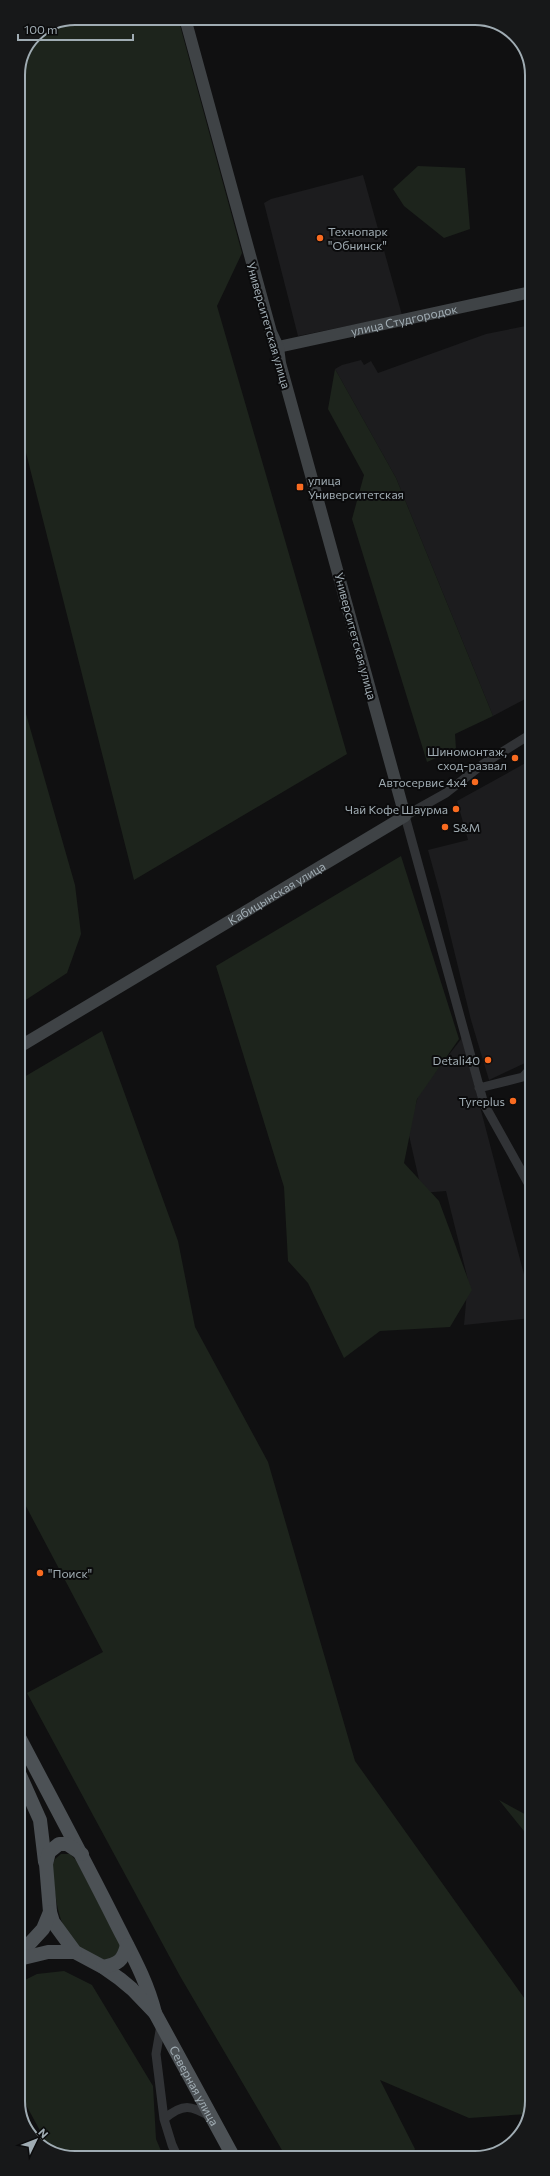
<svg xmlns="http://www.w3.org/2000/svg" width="550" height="2176" font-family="Commissioner,sans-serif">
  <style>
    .built { fill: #1c1c1e }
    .green { fill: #1d241c }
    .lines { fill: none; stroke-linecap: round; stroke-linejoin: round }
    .street { stroke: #313336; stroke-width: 9 }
    .secondary { stroke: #3f4346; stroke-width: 12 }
    .primary { stroke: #4c5155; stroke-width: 14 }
    .poi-dot { fill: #f96b20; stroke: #0b0b0c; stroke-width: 1.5 }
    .labels { text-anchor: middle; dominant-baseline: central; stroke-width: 4; stroke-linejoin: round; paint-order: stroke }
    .poi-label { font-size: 12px; fill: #a0acb3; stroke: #0b0b0c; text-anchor: end }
    .street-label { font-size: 12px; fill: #a0acb3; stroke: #0b0b0c }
    .rim { fill: none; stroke: #a0acb3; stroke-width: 2 }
  </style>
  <rect width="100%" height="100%" fill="#101011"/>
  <path class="built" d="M363 175 402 315 298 336 264 203 271 199Z
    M531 325V696L493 716 396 478 335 369 342 365 361 360 364 365 371 361 378 373 486 334Z
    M531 760V1045L527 1048 525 1063 489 1080 471 1020 441 897 428 850 468 840 457 801Z
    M462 1038 532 1305V1318L464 1325 468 1280 446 1191 422 1193 408 1131 419 1093Z"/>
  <path class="green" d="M75 18H178L242 253 217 306 347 754 134 880 18 421V75L35 35Z
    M418 166 465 168 470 229 444 238 404 206 393 189Z
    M335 369 396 478 493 716 455 734 456 749 427 762 352 519 364 475 328 409Z
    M18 686 75 885 81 934 67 973 18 1005Z
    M401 856 459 1039 417 1099 404 1163 439 1201 472 1290 450 1327 380 1331 344 1358 308 1283 288 1261 284 1187 216 966Z
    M102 1031 178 1241 195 1327 268 1462 355 1761 532 2009V2101L527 2114 469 2118 380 2080 415 2149 410 2157H286L180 1976 27 1693 103 1652 19 1493V1080Z
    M499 1800 532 1818V1841Z
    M61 1854H70L76 1860 122 1945 110 1963C100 1958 87 1953 79 1947 55 1925 56 1895 52 1866L55 1859Z
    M64 1971 92 1985 153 2086 156 2139 164 2158H71L50 2149 19 2092V1983L37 1974Z"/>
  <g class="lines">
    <path class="street" d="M531 734 483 764 446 793 405 816 484 1104 532 1190
      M479 1088 523 1077 531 1068
      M161 2025 156 2054 164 2119 172 2145 178 2158
      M164 2119C183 2103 191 2105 211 2117"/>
    <g class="secondary">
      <path id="s1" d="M278 347 531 292"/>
      <path id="s2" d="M19 1047 405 816 280 363 278 347 271 332 185 18"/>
    </g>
    <g class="primary">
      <path d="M19 1737C51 1798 84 1859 115 1921 130 1951 147 1980 155 2013"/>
      <path d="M19 1773 40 1820 45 1862"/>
      <path id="s3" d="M82 1854 67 1844H59L49 1852 46 1864 50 1912 53 1922 75 1952 103 1967 120 1979 132 1989 155 2013 234 2158"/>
      <path d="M19 1955 43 1929 50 1912"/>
      <path d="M19 1959 48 1952H75"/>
      <path d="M103 1967C118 1964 123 1961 127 1945"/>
    </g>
  </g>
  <g class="poi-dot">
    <circle cx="320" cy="238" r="4"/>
    <rect x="296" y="483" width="8" height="8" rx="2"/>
    <circle cx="515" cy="758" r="4"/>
    <circle cx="475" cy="782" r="4"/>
    <circle cx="456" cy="809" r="4"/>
    <circle cx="445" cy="827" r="4"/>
    <circle cx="488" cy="1060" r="4"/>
    <circle cx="513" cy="1101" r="4"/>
    <circle cx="40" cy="1573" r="4"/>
  </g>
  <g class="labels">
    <g class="poi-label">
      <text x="328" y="231" text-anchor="start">Технопарк<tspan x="328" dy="14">"Обнинск"</tspan></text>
      <text x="308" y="480" text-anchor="start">улица<tspan x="308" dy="14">Университетская</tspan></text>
      <text x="507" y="751">Шиномонтаж,<tspan x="507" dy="14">сход-развал</tspan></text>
      <text x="467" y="782">Автосервис 4х4</text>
      <text x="448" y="809">Чай Кофе Шаурма</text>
      <text x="453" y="827" text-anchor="start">S&amp;M</text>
      <text x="480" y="1060">Detali40</text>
      <text x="505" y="1101">Tyreplus</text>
      <text x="48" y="1573" text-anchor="start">"Поиск"</text>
    </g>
    <g class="street-label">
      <text stroke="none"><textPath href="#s1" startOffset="129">улица Студгородок</textPath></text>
      <text transform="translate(269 325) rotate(74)">Университетская улица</text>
      <text transform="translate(356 636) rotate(75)">Университетская улица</text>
      <text stroke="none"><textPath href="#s2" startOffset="300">Кабицынская улица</textPath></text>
      <text stroke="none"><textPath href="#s3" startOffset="331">Северная улица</textPath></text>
    </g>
  </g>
  <path d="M0 0H550V2176H0ZM75 25H475A50 50 0 0 1 525 75V2101A50 50 0 0 1 475 2151H75A50 50 0 0 1 25 2101V75A50 50 0 0 1 75 25Z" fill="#171819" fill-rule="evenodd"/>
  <path class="rim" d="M75 25H475A50 50 0 0 1 525 75V2101A50 50 0 0 1 475 2151H75A50 50 0 0 1 25 2101V75A50 50 0 0 1 75 25Z"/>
  <g transform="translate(36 2140) rotate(47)" stroke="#0b0b0c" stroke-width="3" paint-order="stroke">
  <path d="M0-3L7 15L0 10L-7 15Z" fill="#a0acb3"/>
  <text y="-6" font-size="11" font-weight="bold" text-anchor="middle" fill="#a0acb3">N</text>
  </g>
  <path d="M18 34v6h115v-6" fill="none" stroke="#a0acb3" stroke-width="2"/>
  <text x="24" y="34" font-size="12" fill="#a0acb3" stroke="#0b0b0c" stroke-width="3" paint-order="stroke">100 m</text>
</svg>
